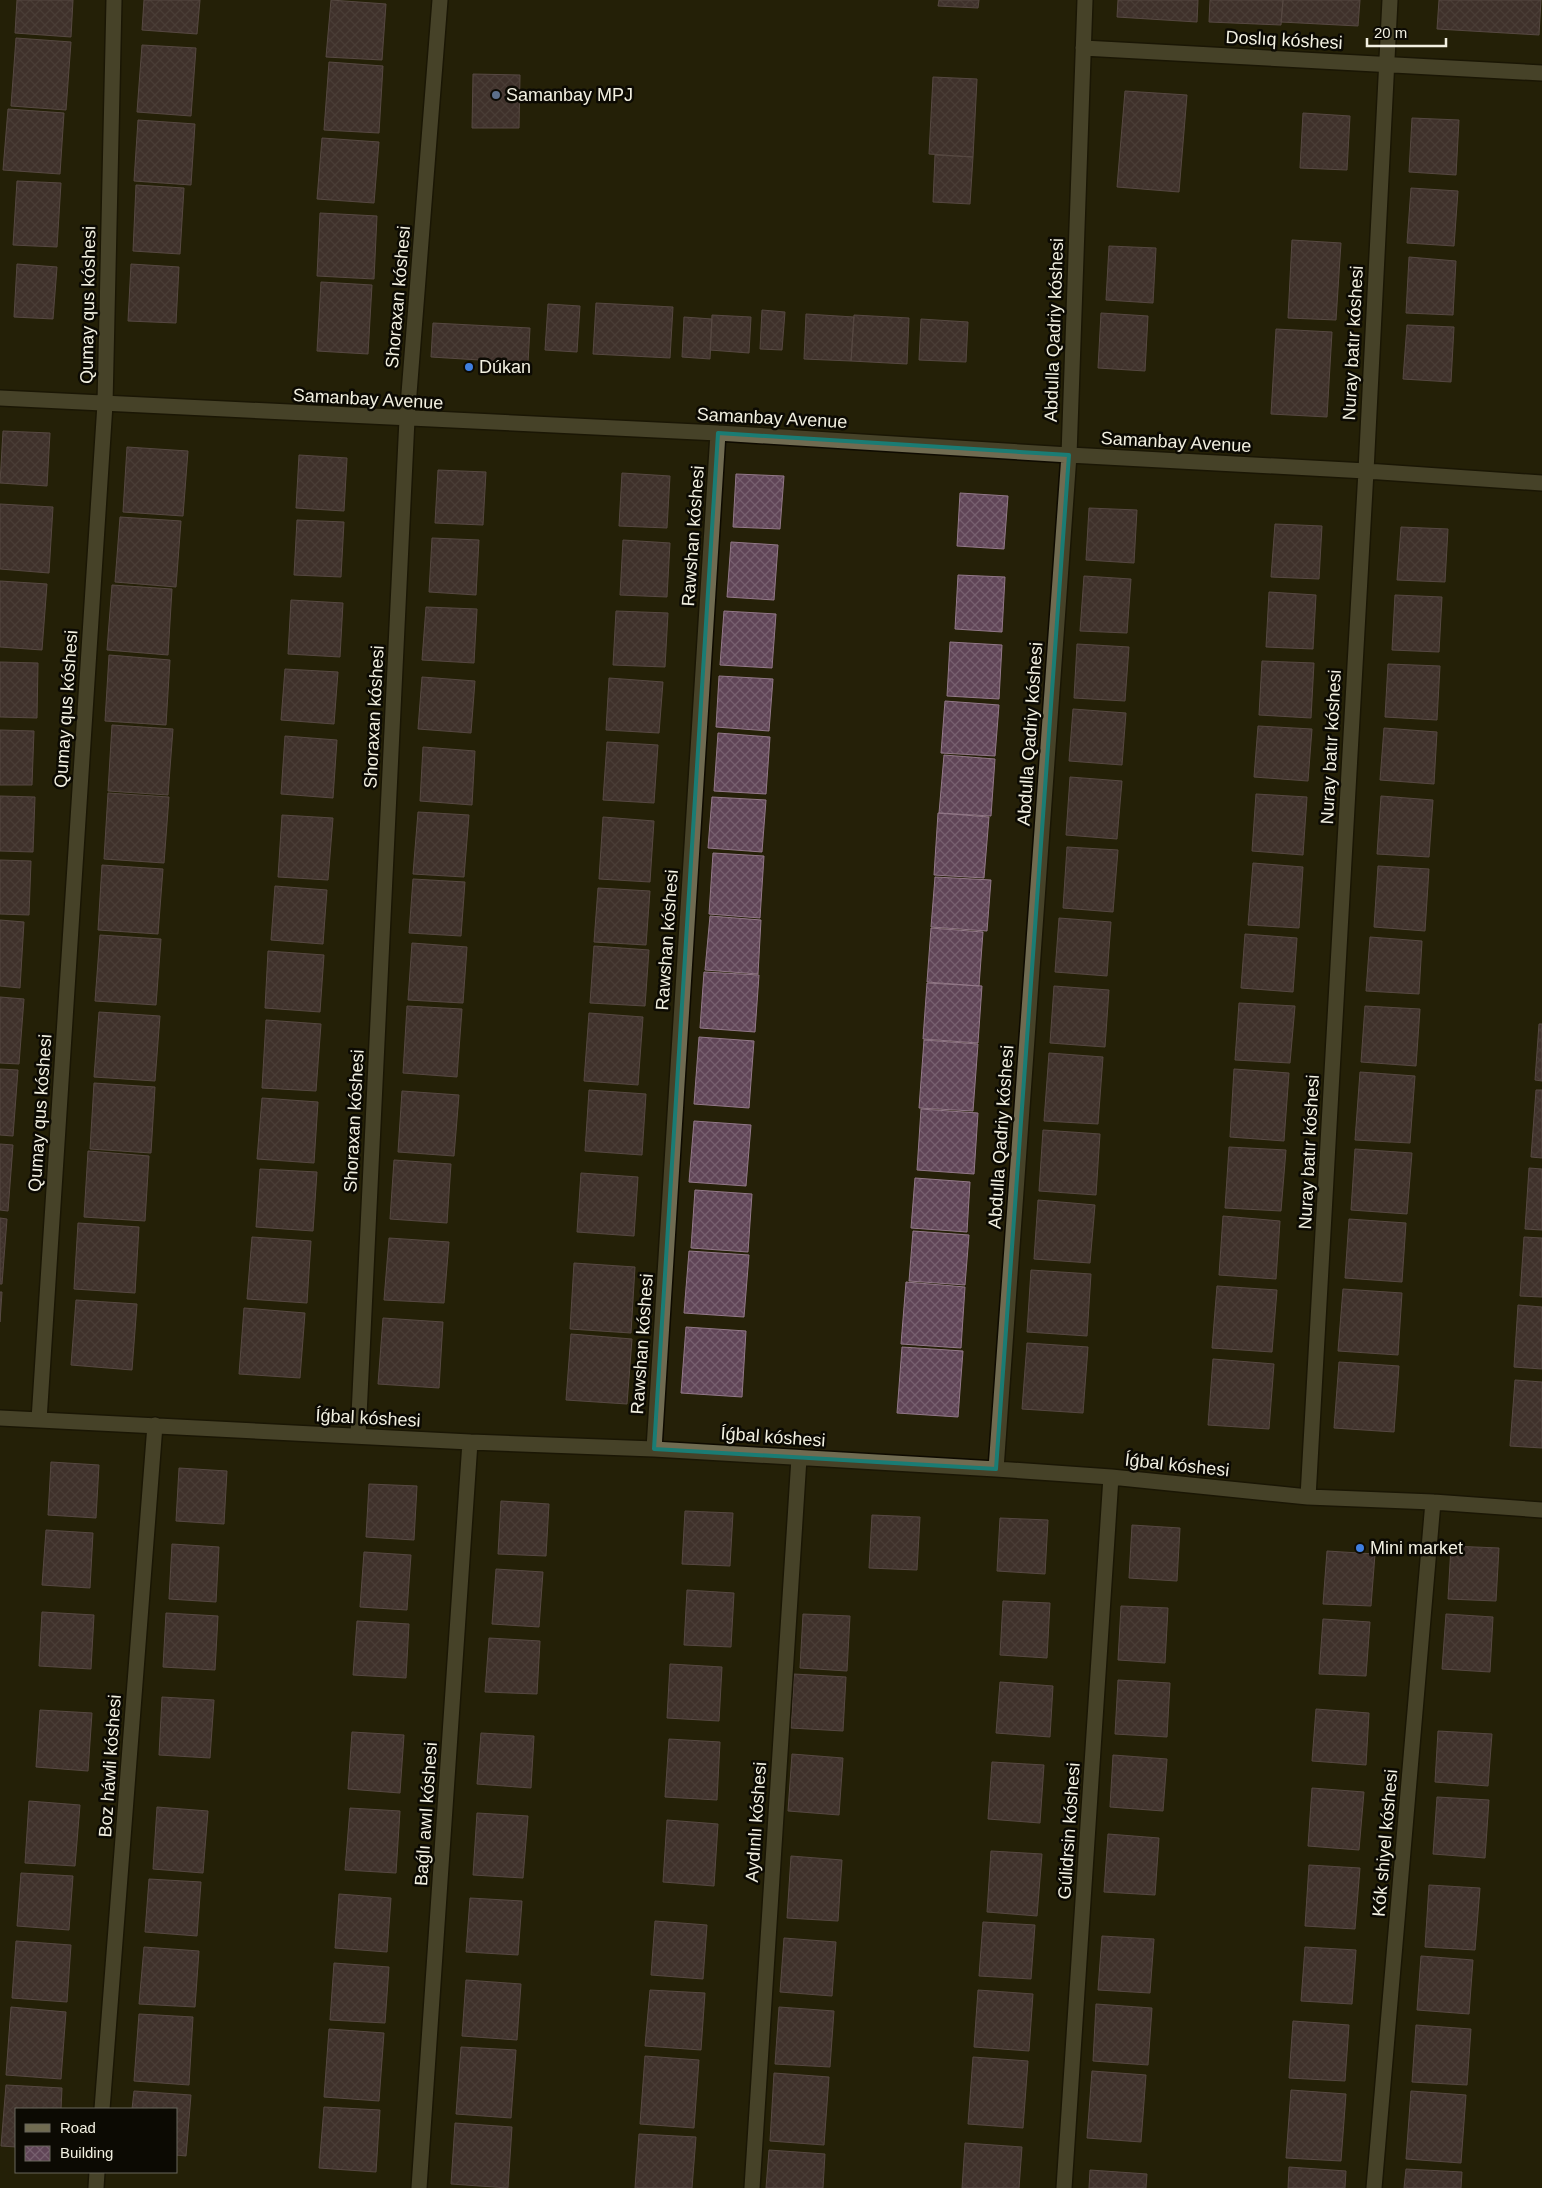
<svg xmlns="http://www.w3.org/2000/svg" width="1542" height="2188" font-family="Arial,sans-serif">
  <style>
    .building { fill: url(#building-cross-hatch); stroke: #927888 }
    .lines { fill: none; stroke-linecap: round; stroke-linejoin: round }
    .minor-casing { stroke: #0e0a00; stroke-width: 18 }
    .minor { stroke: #706b51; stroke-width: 15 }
    .marked { fill: none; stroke: #1a7c74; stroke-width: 4; stroke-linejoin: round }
    .service-dot { fill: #5c6f8a; stroke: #0c0a03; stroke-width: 2 }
    .shop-dot { fill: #3f7fe0; stroke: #0c0a03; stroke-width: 2 }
    .labels { text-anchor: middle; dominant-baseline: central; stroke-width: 5; stroke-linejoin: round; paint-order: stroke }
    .street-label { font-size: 18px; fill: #f2f0e1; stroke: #0c0a03 }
    .poi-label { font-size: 18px; fill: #f2f0e1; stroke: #0c0a03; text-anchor: start }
  </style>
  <defs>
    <pattern id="building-cross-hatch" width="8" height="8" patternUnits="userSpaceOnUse" patternTransform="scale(1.25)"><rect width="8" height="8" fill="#604557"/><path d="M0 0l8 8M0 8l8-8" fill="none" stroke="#77606f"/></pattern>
  </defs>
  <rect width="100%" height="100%" fill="#252008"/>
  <path class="building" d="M17 0H73L71 37 15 33Z
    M144 0H200L197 34 142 30Z
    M331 0 386 4 382 60 326 57Z
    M939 0H979L978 8 938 6Z
    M1118 0H1198L1197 22 1117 17Z
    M1210 0H1283L1281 25 1209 22Z
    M1283 0H1360L1358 26 1281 22Z
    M1439 0H1541L1539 35 1437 29Z
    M16 38 71 42 66 110 11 106Z
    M142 45 196 48 191 116 137 112Z
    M329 62 383 66 379 133 324 130Z
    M473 74 520 75 519 128H472Z
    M933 77 977 79 973 157 929 154Z
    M1125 91 1187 95 1179 192 1117 187Z
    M8 109 64 113 60 174 3 170Z
    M1303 113 1350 116 1347 170 1300 168Z
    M1412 118 1459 120 1456 175 1409 172Z
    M138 120 195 124 191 185 134 181Z
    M322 138 379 142 374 203 317 199Z
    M935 155 973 157 970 204 933 202Z
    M17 181 61 183 57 247 13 245Z
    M136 185 184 188 180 254 133 251Z
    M1411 188 1458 191 1454 246 1407 243Z
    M320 213 377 216 374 279 317 276Z
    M1292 240 1341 243 1336 320 1288 318Z
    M1109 246 1156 248 1153 303 1106 300Z
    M1409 257 1456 261 1453 315 1406 313Z
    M17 264 57 267 53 319 14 317Z
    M131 264 179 267 176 323 128 321Z
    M321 282 372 285 368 354 317 351Z
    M596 303 673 307 670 358 593 354Z
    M548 304 580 306 577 352 545 350Z
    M762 310 785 312 782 350 760 349Z
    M1101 313 1148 316 1145 371 1098 368Z
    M806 314 854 317 851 361 804 359Z
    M712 315 751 317 749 353 710 350Z
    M854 315 909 318 907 364 851 361Z
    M684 317 712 319 710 359 682 357Z
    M921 319 968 322 966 362 919 360Z
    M433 323 530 328 528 363 431 357Z
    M1407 325 1454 327 1451 382 1403 379Z
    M1276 329 1332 332 1327 417 1271 414Z
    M3 431 50 433 47 486 0 483Z
    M127 447 188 451 183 516 123 512Z
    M299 455 347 458 344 511 296 508Z
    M438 470 486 472 483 525 435 523Z
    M622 473 670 476 667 528 619 526Z
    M736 474 784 476 780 529 733 527Z
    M960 493 1008 496 1004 549 957 546Z
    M0 504 53 507 49 573 0 569Z
    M1089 508 1137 510 1134 563 1086 560Z
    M120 517 181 521 176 587 115 582Z
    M297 520 344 522 341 577 294 575Z
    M1275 524 1322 526 1319 579 1271 577Z
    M1401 527 1448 529 1445 582 1397 580Z
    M432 538 479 540 476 595 429 592Z
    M623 540 670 543 667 597 620 595Z
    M731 542 778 545 774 600 727 597Z
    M958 575 1005 577 1002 632 955 629Z
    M1084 576 1131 579 1127 633 1080 631Z
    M0 581 47 584 42 650 0 647Z
    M112 585 172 589 168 655 107 650Z
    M1269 592 1316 595 1313 649 1266 647Z
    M1395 595 1442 597 1439 652 1392 650Z
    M291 600 343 603 340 657 288 654Z
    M426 607 477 609 474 663 422 660Z
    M616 611 668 613 665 667 613 665Z
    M724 611 776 614 772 668 720 665Z
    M950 642 1002 645 999 699 947 696Z
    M1077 644 1129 647 1125 701 1074 698Z
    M109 655 170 660 166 725 105 721Z
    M1262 661 1314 663 1311 718 1259 715Z
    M0 662 38 663 37 718 0 717Z
    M1388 664 1440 666 1437 720 1385 717Z
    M285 669 338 672 334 724 281 720Z
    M719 676 773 679 769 731 716 727Z
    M422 677 475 681 471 733 418 729Z
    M609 678 663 682 659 733 606 730Z
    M945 701 999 705 995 756 941 753Z
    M1073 709 1126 713 1122 765 1069 761Z
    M112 725 173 729 168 795 108 791Z
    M1258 726 1312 729 1308 781 1254 777Z
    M1384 728 1437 732 1434 784 1380 780Z
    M0 730 34 731 32 785H0Z
    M718 733 770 737 766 794 714 791Z
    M285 736 337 740 333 798 281 794Z
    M607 742 658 745 654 803 603 800Z
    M423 747 475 751 472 805 420 801Z
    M944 755 995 759 991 816 939 813Z
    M1070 777 1122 781 1117 839 1066 835Z
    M108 793 169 797 164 863 104 859Z
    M1256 794 1307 797 1303 855 1252 851Z
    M0 796 35 797 33 852 0 851Z
    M1381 796 1433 800 1429 857 1377 854Z
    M712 797 766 800 762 852 708 848Z
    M418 812 469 815 464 877 413 874Z
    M938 813 989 817 984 878 934 875Z
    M282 815 333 818 328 880 278 877Z
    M603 817 654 821 650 882 599 879Z
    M1067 847 1118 850 1113 912 1063 908Z
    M713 853 764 856 760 918 709 914Z
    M0 860 31 861 29 915 0 914Z
    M1253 863 1303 867 1299 928 1248 925Z
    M102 865 163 869 158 934 98 930Z
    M1378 866 1429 869 1425 931 1374 927Z
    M935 877 991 880 987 931 931 927Z
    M413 879 465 882 461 936 409 933Z
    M275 886 327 890 323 944 271 940Z
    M598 888 650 891 646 945 594 942Z
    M710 916 761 920 758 974 705 970Z
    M1059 918 1111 922 1107 976 1055 972Z
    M0 920 24 922 20 988 0 986Z
    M931 928 983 932 979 986 927 982Z
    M1245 934 1297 938 1293 992 1241 988Z
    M100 935 161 939 156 1005 95 1001Z
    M1370 937 1422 941 1419 994 1366 991Z
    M412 943 467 947 463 1003 408 1000Z
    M594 946 649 950 645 1006 590 1003Z
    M268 951 324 955 320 1012 265 1008Z
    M704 972 759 975 755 1032 700 1028Z
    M927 983 982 986 978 1043 923 1039Z
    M1054 986 1109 990 1105 1047 1050 1043Z
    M0 997 24 999 19 1064 0 1063Z
    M1239 1003 1295 1006 1290 1063 1235 1060Z
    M407 1006 462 1009 457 1077 403 1073Z
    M1365 1006 1420 1009 1416 1066 1361 1062Z
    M99 1012 160 1016 155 1081 94 1077Z
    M589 1013 643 1017 638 1085 584 1081Z
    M266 1020 321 1024 316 1091 262 1088Z
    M1539 1024H1542V1081L1535 1080Z
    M699 1037 754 1041 749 1108 694 1104Z
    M924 1040 978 1044 973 1111 919 1108Z
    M1049 1053 1103 1057 1098 1124 1044 1121Z
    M0 1069 18 1070 13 1136 0 1135Z
    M1234 1069 1289 1073 1284 1141 1230 1137Z
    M1360 1072 1415 1076 1410 1143 1355 1140Z
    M94 1083 155 1087 151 1153 90 1149Z
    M589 1090 646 1094 642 1155 585 1151Z
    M1536 1090H1542V1158L1531 1157Z
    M402 1091 459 1095 454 1156 398 1152Z
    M262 1098 318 1102 314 1163 257 1159Z
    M921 1109 978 1113 974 1174 917 1170Z
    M694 1121 751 1125 746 1186 689 1182Z
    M1043 1130 1100 1134 1096 1195 1039 1191Z
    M0 1144 13 1145 8 1211 0 1210Z
    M1229 1147 1286 1150 1281 1211 1225 1208Z
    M1355 1149 1412 1153 1407 1214 1351 1210Z
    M88 1151 149 1156 145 1221 84 1217Z
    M394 1160 451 1164 447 1223 390 1219Z
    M1529 1168 1542 1169V1230L1525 1229Z
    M260 1169 317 1172 313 1231 256 1227Z
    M581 1173 638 1177 634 1236 577 1232Z
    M915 1178 970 1182 967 1232 911 1228Z
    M695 1190 752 1194 748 1252 691 1248Z
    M1038 1200 1095 1205 1090 1263 1034 1259Z
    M1223 1216 1280 1221 1276 1279 1219 1275Z
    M0 1218 7 1219 2 1284H0Z
    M1349 1219 1406 1223 1402 1282 1345 1278Z
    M78 1223 139 1227 135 1293 74 1289Z
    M913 1231 969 1235 965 1285 909 1281Z
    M252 1237 311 1241 307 1303 247 1299Z
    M1524 1237 1542 1238V1297L1520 1296Z
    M389 1238 449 1242 444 1303 384 1300Z
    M689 1251 749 1255 744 1317 684 1313Z
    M574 1263 635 1267 631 1333 570 1329Z
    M1031 1270 1091 1274 1087 1336 1027 1332Z
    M906 1282 965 1287 961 1348 901 1344Z
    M1217 1286 1277 1290 1272 1352 1212 1348Z
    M1343 1289 1402 1293 1398 1355 1338 1351Z
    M0 1292H2L0 1322Z
    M76 1300 137 1304 132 1370 71 1365Z
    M1518 1305 1542 1307V1369L1514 1367Z
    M244 1308 305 1313 300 1378 239 1374Z
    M383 1318 443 1322 439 1388 378 1384Z
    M686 1327 746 1331 742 1397 681 1393Z
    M571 1334 632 1339 627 1404 566 1400Z
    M1027 1343 1088 1347 1083 1413 1022 1409Z
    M902 1347 963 1351 958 1417 897 1413Z
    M1213 1359 1274 1364 1269 1429 1208 1425Z
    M1339 1362 1399 1366 1394 1432 1334 1428Z
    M1515 1380 1542 1382V1448L1510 1446Z
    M51 1462 99 1465 96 1518 48 1515Z
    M179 1468 227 1471 224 1524 176 1521Z
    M369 1484 417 1486 414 1540 366 1537Z
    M501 1501 549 1504 546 1556 498 1554Z
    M685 1511 733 1513 730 1566 682 1564Z
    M872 1515 920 1517 917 1570 869 1568Z
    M1000 1518 1048 1520 1045 1574 997 1571Z
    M1132 1525 1180 1528 1177 1581 1129 1578Z
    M46 1530 93 1533 90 1588 42 1585Z
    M172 1544 219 1547 216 1602 169 1599Z
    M1451 1546 1499 1548 1496 1601 1448 1599Z
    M1327 1551 1375 1554 1371 1606 1323 1604Z
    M364 1552 411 1555 407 1610 360 1607Z
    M496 1569 543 1572 539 1627 492 1624Z
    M687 1590 734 1593 731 1647 684 1645Z
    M1003 1601 1050 1603 1047 1658 1000 1655Z
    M1121 1606 1168 1608 1165 1663 1118 1660Z
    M42 1612 94 1615 91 1669 39 1666Z
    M166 1613 218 1616 215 1670 163 1667Z
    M803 1614 850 1616 847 1671 800 1668Z
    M1446 1614 1493 1617 1490 1672 1442 1669Z
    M1323 1619 1370 1622 1366 1676 1319 1674Z
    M357 1621 409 1624 406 1678 353 1675Z
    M489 1638 540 1641 537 1694 485 1692Z
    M670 1664 722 1667 719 1721 667 1718Z
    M794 1674 846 1677 843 1731 791 1728Z
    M1118 1680 1170 1683 1167 1737 1115 1734Z
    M1000 1682 1053 1686 1050 1737 996 1733Z
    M162 1697 214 1700 210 1758 159 1755Z
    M1316 1709 1369 1713 1366 1765 1312 1761Z
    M40 1710 92 1713 88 1771 36 1767Z
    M1438 1731 1492 1734 1488 1786 1435 1782Z
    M352 1732 404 1735 400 1793 348 1789Z
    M481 1733 534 1736 531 1788 477 1784Z
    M669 1739 720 1742 717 1800 665 1797Z
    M792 1754 843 1758 839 1815 788 1811Z
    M1113 1755 1167 1759 1163 1811 1110 1807Z
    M992 1762 1044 1765 1040 1823 988 1819Z
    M1312 1788 1364 1792 1359 1850 1308 1846Z
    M1437 1797 1489 1800 1485 1858 1433 1854Z
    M29 1801 80 1805 75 1866 25 1863Z
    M157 1807 208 1811 203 1873 153 1869Z
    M350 1808 400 1811 396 1873 345 1870Z
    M477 1813 528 1816 523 1878 473 1875Z
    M667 1820 718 1824 714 1886 663 1882Z
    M1108 1834 1159 1838 1155 1895 1104 1892Z
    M991 1851 1042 1854 1037 1916 987 1912Z
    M791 1856 842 1860 838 1921 787 1918Z
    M1309 1865 1360 1868 1355 1929 1305 1926Z
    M21 1873 73 1876 69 1930 17 1926Z
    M149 1879 201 1882 197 1936 145 1932Z
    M1429 1885 1480 1888 1475 1950 1425 1947Z
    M339 1894 391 1898 387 1952 335 1948Z
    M470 1898 522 1901 518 1955 466 1952Z
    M655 1921 707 1925 703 1979 651 1975Z
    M983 1922 1035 1925 1031 1979 979 1976Z
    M1102 1936 1154 1939 1150 1993 1098 1990Z
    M784 1938 836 1942 832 1996 780 1992Z
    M16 1941 71 1945 67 2002 12 1998Z
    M144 1947 199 1951 195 2007 139 2004Z
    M1305 1947 1356 1950 1352 2004 1301 2001Z
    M1421 1956 1473 1960 1469 2014 1417 2010Z
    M334 1963 389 1967 385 2023 330 2020Z
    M466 1980 521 1984 517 2040 462 2036Z
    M650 1990 705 1993 701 2050 645 2046Z
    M978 1990 1033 1994 1029 2051 974 2047Z
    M1096 2004 1152 2008 1148 2065 1093 2061Z
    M11 2007 66 2012 61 2079 6 2075Z
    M779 2007 834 2011 830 2067 775 2064Z
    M139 2014 193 2017 189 2085 134 2081Z
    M1293 2021 1349 2025 1345 2081 1289 2078Z
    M1416 2025 1471 2029 1467 2085 1412 2082Z
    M329 2029 384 2033 379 2101 324 2097Z
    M461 2047 516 2050 511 2118 456 2114Z
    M645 2056 699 2060 694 2128 640 2124Z
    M973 2057 1028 2061 1023 2128 968 2124Z
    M1092 2071 1146 2075 1141 2142 1087 2138Z
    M774 2073 829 2077 824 2145 770 2141Z
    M6 2085 62 2088 61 2109H16V2147L1 2146Z
    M1291 2090 1346 2094 1341 2161 1286 2158Z
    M134 2091 191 2095 186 2156 176 2155V2109H132Z
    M1411 2091 1466 2095 1461 2163 1406 2159Z
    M324 2107 380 2110 376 2172 319 2168Z
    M455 2123 512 2127 508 2188 451 2184Z
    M639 2134 696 2137 692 2188H635Z
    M965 2143 1022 2147 1019 2188H962Z
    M769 2150 825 2154 823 2188H766Z
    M1289 2167 1346 2171 1345 2188H1288Z
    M1406 2169 1462 2172 1461 2188H1404Z
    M1090 2170 1147 2174 1146 2188H1089Z"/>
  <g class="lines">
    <defs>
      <path id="minor" d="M1083 48 1542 73
        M0 398 718 433 1069 455 1366 471 1542 483
        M0 1418 470 1442 654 1449 996 1469 1111 1477 1308 1497 1433 1502 1542 1510
        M39 1420 105 404 114 0
        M358 1436 407 419 440 0
        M654 1449 718 433
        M996 1469 1069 455 1085 0
        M1308 1497 1366 471 1390 0
        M102 2109 155 1425
        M96 2188 97 2172
        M419 2188 470 1442
        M752 2188 799 1458
        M1064 2188 1111 1477
        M1374 2188 1433 1502"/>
    </defs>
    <use href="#minor" class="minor-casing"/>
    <use href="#minor" class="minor"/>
  </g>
  <path d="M0 0H1542V2188H0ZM718 433 1069 455 996 1469 654 1449Z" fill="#252008" fill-opacity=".55" fill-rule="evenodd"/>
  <path class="marked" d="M718 433 1069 455 996 1469 654 1449Z"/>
  <circle class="service-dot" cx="496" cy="95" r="5"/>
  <g class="shop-dot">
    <circle cx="469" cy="367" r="5"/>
    <circle cx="1360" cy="1548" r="5"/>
  </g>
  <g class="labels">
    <g class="street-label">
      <text transform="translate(1284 40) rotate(3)">Doslıq kóshesi</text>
      <text transform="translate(398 297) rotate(-85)">Shoraxan kóshesi</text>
      <text transform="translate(88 305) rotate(-89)">Qumay qus kóshesi</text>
      <text transform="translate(1054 330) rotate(-88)">Abdulla Qadriy kóshesi</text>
      <text transform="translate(1353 343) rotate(-87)">Nuray batır kóshesi</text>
      <text transform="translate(368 399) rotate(3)">Samanbay Avenue</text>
      <text transform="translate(772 418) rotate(3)">Samanbay Avenue</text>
      <text transform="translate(1176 442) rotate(3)">Samanbay Avenue</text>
      <text transform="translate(693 536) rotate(-86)">Rawshan kóshesi</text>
      <text transform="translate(66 709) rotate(-86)">Qumay qus kóshesi</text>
      <text transform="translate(374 717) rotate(-87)">Shoraxan kóshesi</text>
      <text transform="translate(1030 734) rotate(-86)">Abdulla Qadriy kóshesi</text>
      <text transform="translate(1331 747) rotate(-87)">Nuray batır kóshesi</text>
      <text transform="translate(667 940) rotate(-86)">Rawshan kóshesi</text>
      <text transform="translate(40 1113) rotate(-86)">Qumay qus kóshesi</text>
      <text transform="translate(354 1121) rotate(-87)">Shoraxan kóshesi</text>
      <text transform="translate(1001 1137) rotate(-86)">Abdulla Qadriy kóshesi</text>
      <text transform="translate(1309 1152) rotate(-87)">Nuray batır kóshesi</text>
      <text transform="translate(642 1344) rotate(-86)">Rawshan kóshesi</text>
      <text transform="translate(368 1418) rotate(3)">Íǵbal kóshesi</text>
      <text transform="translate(773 1437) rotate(4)">Íǵbal kóshesi</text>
      <text transform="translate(1177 1465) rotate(6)">Íǵbal kóshesi</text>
      <text transform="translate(110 1766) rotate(-86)">Boz háwli kóshesi</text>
      <text transform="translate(426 1814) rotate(-86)">Baǵlı awıl kóshesi</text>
      <text transform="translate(756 1822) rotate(-86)">Aydınlı kóshesi</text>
      <text transform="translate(1069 1831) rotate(-86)">Gúlidrsin kóshesi</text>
      <text transform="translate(1385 1843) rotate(-85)">Kók shiyel kóshesi</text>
    </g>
    <g class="poi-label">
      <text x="506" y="95">Samanbay MPJ</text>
      <text x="479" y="367">Dúkan</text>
      <text x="1370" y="1548">Mini market</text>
    </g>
  </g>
  <rect x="15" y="2108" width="162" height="65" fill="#0c0a03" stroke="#68665c"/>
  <rect x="25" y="2124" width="25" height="8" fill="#706b51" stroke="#68665c"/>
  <text x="60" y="2133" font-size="15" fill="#f2f0e1">Road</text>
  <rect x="25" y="2146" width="25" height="15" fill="url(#building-cross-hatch)" stroke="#68665c"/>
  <text x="60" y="2158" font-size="15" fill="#f2f0e1">Building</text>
  <path d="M1367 38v8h79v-8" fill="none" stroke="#f2f0e1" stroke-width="2.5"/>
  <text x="1374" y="38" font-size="15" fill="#f2f0e1" stroke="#0c0a03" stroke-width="4" paint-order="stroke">20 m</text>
</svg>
